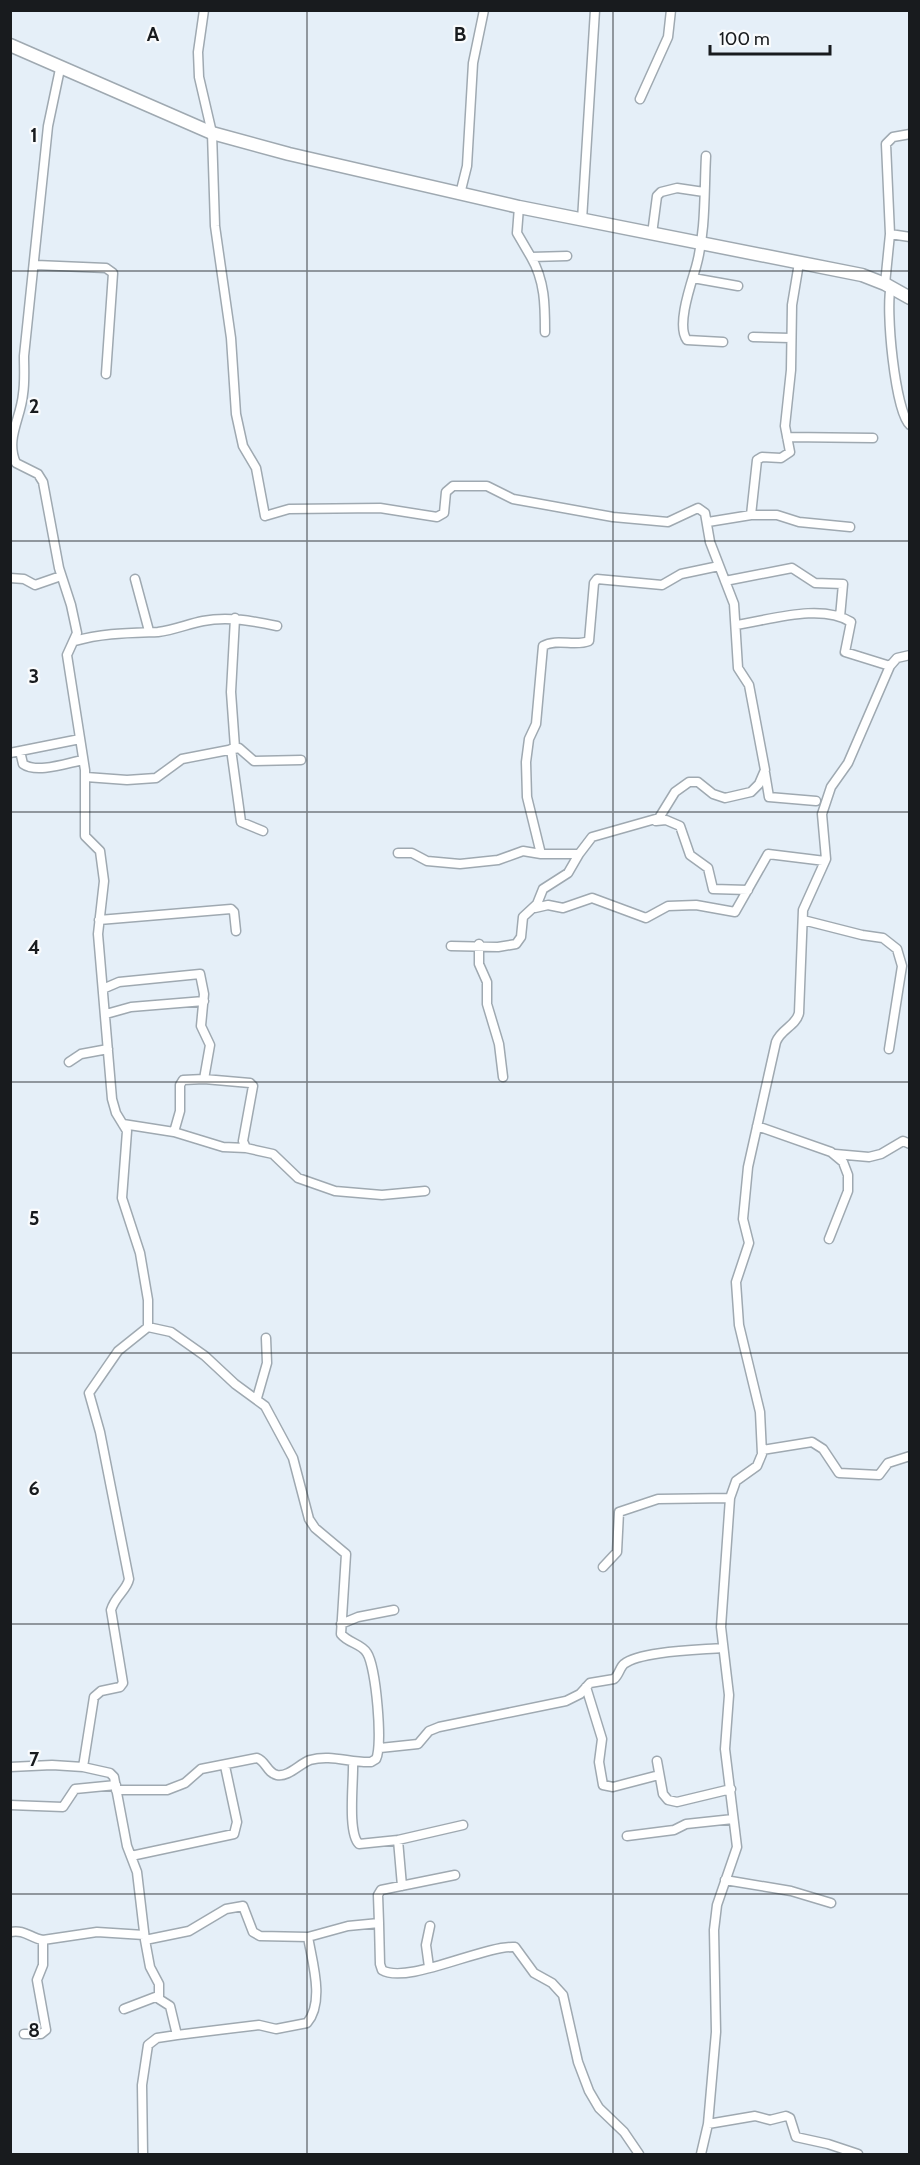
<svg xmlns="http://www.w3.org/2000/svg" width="920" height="2165" font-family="Cabin,sans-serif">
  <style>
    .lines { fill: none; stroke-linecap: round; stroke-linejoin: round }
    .street-casing { stroke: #9fa9b1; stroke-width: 11 }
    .secondary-casing { stroke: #9fa9b1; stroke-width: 15 }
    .street { stroke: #fff; stroke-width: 8 }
    .secondary { stroke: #fff; stroke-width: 12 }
    .grid { fill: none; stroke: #181b1e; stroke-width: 1.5; stroke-opacity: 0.55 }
    .grid-label { font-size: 20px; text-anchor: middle; font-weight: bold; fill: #181b1e; stroke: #f9fbfd; stroke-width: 4.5; stroke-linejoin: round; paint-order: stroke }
  </style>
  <rect width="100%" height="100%" fill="#e5eff8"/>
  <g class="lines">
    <defs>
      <path id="street" d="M204 10 198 52 199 77 212 133 215 226 231 338 236 414 243 446 256 468 265 516 289 509 380 508 437 517 444 513 446 492 453 486H487L513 499 613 517 668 522 698 508 705 513 710 542 734 604 738 668 749 685 765 770 759 784 751 792 725 798 713 794 698 782H689L675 792 659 818 592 837 579 854
        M60 69 48 126 24 356C24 368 25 382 23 394 21 418 5 439 16 463L38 474 43 482 59 568 71 605 77 633 67 655 85 770V836L100 851 104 881 98 934 112 1099 116 1113 127 1131 122 1198 140 1253 148 1300V1327L171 1332 205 1356 235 1384 265 1406 293 1458 309 1519 315 1528 346 1554 341 1634C348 1643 362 1644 367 1653 376 1667 383 1745 376 1759L371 1762C350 1763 331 1754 310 1760 299 1764 289 1777 277 1775 267 1773 266 1761 257 1758L201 1769 185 1783 167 1790H116
        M640 99 668 37 671 10
        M706 156C704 193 706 231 696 267 691 284 676 326 687 340L723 342
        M460 194 467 166 473 63 484 10
        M519 207 517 233 531 257 567 256
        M582 220 595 10
        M652 234 657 196 661 192 677 188 704 192
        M890 234 910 237
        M531 257C545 281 545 305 545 332
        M36 265 106 268 113 273 106 374
        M693 278 738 286
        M885 284 890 234 886 144 893 137 910 134
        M891 286C885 307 895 412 910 425
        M753 337 790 338
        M787 437 873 438
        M751 515 757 460 762 457 781 458 790 452 785 426 791 370 792 305 799 263
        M708 522 751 515H777L799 522 850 527
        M10 578 24 579 35 585 61 576
        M135 579 149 631
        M725 581 792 568 815 583 843 584 840 617
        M235 618 231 692 235 748
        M736 625C770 620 821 603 851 622L845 652 890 666
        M75 641C102 633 129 633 158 632 174 630 188 624 203 621 228 616 253 621 277 626
        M231 749 241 822 263 831
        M20 751 23 764C37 774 67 763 83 760
        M10 753 80 739
        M765 773 769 797 816 801
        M86 777 127 780 156 778 182 759 239 748 254 761 301 760
        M656 821 666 820 680 826 690 855 708 868 713 889 748 890
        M398 853H412L427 861 460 864 498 860 523 851 541 854H579L568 873 543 889 537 904 523 917 521 937 516 944 498 947 451 946
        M541 854 527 797 526 762 529 739 536 724 543 646C557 638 575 647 589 641L594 583 597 579 662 585 681 574 719 566
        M535 908 548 905 563 908 592 898 646 918 668 906 696 905 735 912 768 854 825 861
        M99 920 231 909 234 912 236 931
        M803 920 862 935 883 938 897 949 902 966 889 1049
        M479 944V964L487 982V1004L499 1044 503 1077
        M105 988 119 982 200 974 204 994 201 1026 210 1045 204 1079
        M106 1014 131 1007 204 1001
        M69 1062 81 1054 108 1049
        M123 1124 174 1132 180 1111V1085L183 1080 204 1079 250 1083 253 1086 243 1141 246 1148 273 1154 298 1178 335 1191 382 1195 425 1191
        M757 1126 831 1152 843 1162 848 1175V1191L829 1239
        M174 1132 223 1147 246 1148
        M835 1154 869 1157 881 1154 903 1141 910 1144
        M148 1327 118 1351 89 1393 100 1432 129 1579C127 1590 115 1596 111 1610L123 1683 120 1687 101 1691 94 1697 83 1767 110 1773 114 1777 127 1846 137 1872 145 1940 189 1931 226 1909 243 1906 253 1932 260 1936 308 1937 348 1926 379 1923 380 1964 382 1970C407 1985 484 1945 515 1947L534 1973 552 1983 563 1995 578 2062 589 2091 599 2108 624 2132 639 2154
        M257 1398 267 1363 266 1338
        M762 1450 812 1442 823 1449 839 1473 879 1475 888 1463 910 1456
        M603 1567 617 1552 619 1512 658 1499 730 1498
        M341 1624 358 1617 394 1610
        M586 1687 602 1739 599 1762 603 1785 613 1787 659 1775
        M380 1748 418 1744 429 1731 439 1727 566 1701 580 1694 590 1683 614 1679C619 1675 620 1667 624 1664 640 1651 700 1650 722 1648
        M353 1761C354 1779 347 1833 359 1844L398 1840 463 1825
        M657 1761 663 1794 668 1800 677 1802 731 1789
        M10 1767 52 1765 83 1767
        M10 1805 63 1807 75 1789 116 1785
        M627 1836 674 1830 686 1824 733 1819
        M398 1840 402 1886
        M131 1856 234 1834 237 1822 225 1766
        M725 1880 791 1891 831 1903
        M379 1923 378 1895 381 1890 455 1875
        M10 1932C25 1929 30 1938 43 1940L97 1932 144 1935
        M429 1967 426 1945 430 1926
        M124 2009 158 1996
        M24 2034H41L46 2030 37 1980 43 1965V1940
        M177 2035 259 2025 276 2029 307 2023C325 2002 312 1961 308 1937
        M708 2124 755 2116 770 2120 786 2116 790 2118 796 2137 828 2144 858 2154
        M143 2154 142 2085 148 2045 157 2038 177 2035 170 2006 159 1999V1984L150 1967 145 1940
        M701 2154 708 2124 716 2032 714 1930 717 1905 737 1847 725 1749 729 1695 721 1627 730 1498 736 1481 757 1466 762 1454 760 1412 739 1325 736 1282 749 1243 743 1219 748 1167 776 1042C781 1029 796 1026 799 1013L803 910 826 859 822 814 831 787 848 763 890 666 897 658 910 655"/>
      <path id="secondary" d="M10 45 212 133 289 154 519 207 862 275 885 284 910 298"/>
    </defs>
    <use href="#street" class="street-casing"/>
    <use href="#secondary" class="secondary-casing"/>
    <use href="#street" class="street"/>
    <use href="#secondary" class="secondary"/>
  </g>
  <path class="grid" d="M307 10V2154M613 10V2154M10 271H910M10 541H910M10 812H910M10 1082H910M10 1353H910M10 1624H910M10 1894H910"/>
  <g class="grid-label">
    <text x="153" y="41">A</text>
    <text x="460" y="41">B</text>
    <text x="34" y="142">1</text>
    <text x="34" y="413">2</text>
    <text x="34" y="683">3</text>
    <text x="34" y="954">4</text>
    <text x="34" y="1225">5</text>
    <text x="34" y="1495">6</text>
    <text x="34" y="1766">7</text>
    <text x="34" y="2037">8</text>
  </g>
  <rect width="920" height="2165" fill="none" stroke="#181b1e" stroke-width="24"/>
  <path d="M710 45v9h120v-9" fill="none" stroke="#181b1e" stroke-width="3"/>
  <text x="719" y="45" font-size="18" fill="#181b1e" stroke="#f9fbfd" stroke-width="4.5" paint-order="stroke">100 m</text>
</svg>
